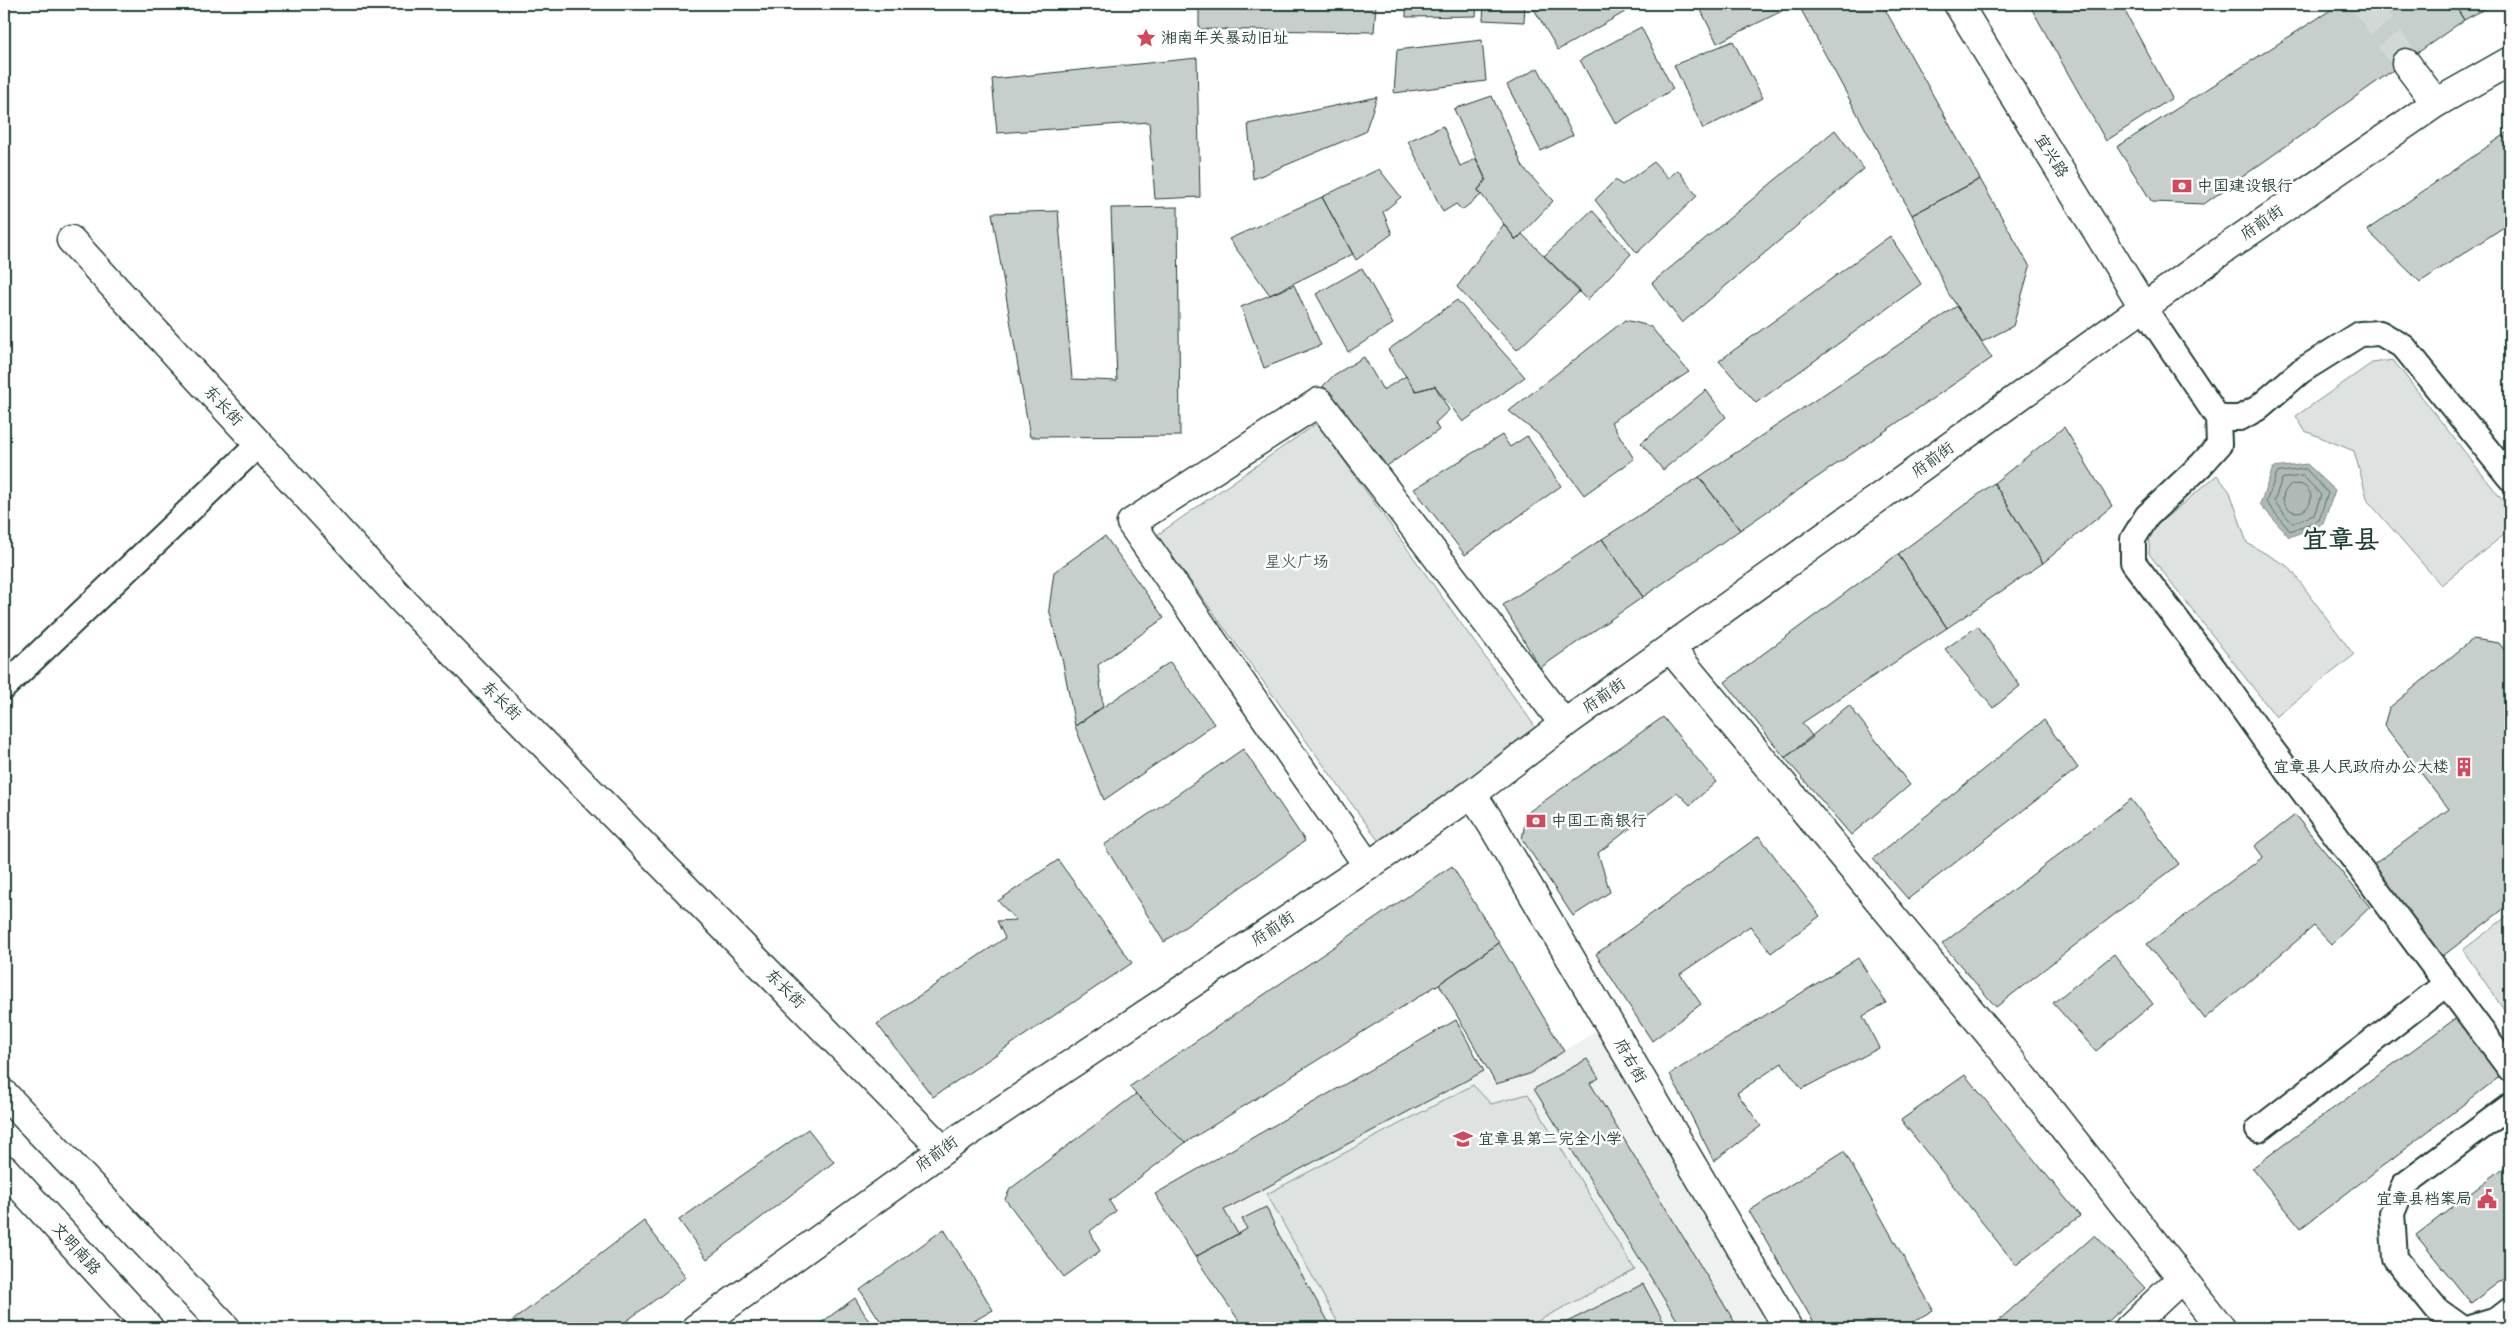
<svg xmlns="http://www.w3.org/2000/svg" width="2514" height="1332" font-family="Mynerve,'LXGW WenKai TC',sans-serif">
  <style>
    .built { fill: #eef1f0 }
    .green { fill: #dee3e2; stroke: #7e908b }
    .water { fill: #afbab7; stroke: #758883 }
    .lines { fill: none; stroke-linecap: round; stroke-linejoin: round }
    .shore { stroke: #596f68; stroke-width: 1 }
    .building { fill: #c7cfcc; stroke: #1f3d34 }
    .minor-tunnel { stroke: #d2d8d6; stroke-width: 28; stroke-dasharray: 28 14; stroke-linecap: butt }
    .service-casing { stroke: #1f3d34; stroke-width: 28 }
    .minor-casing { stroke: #1f3d34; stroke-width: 31 }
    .tertiary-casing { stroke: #1f3d34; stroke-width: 31 }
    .secondary-casing { stroke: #1f3d34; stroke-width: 31 }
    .primary-casing { stroke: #1f3d34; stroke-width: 31 }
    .service { stroke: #fff; stroke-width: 24 }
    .minor { stroke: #fff; stroke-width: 28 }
    .tertiary { stroke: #fff; stroke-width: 28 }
    .secondary { stroke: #fff; stroke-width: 28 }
    .primary { stroke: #fff; stroke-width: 28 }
    .labels { text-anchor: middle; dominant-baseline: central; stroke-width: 5; stroke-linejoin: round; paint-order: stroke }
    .poi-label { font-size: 16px; fill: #1f3d34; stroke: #fff; text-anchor: start }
    .street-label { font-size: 16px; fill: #1f3d34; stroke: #fff }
    .park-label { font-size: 16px; fill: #455e57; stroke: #fff }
    .town-label { font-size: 26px; font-weight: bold; fill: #1f3d34; stroke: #fff }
  </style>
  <rect width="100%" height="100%" fill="#fff"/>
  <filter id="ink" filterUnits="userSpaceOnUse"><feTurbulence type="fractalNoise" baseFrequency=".02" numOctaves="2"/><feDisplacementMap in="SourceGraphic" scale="10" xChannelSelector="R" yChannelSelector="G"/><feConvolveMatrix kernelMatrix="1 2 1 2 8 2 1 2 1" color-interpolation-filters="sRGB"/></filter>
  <g filter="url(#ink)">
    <path class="built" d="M1456 1020 1484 1071 1497 1084 1529 1074 1608 1023 1788 1328H1244L1155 1194Z"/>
    <path class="green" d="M2393 360 2510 510V530L2441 585 2368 501 2354 451 2305 431 2296 416 2372 363Z
      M1317 423 1539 732 1380 843 1157 535Z
      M2217 475 2230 492 2247 543 2289 567 2354 655 2276 717 2149 554 2150 531Z
      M2510 914V1019L2463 950Z
      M1473 1085 1491 1104 1528 1094 1635 1270 1524 1328H1341L1267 1194Z"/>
    <path class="water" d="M2307 464 2335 490 2323 524 2289 537 2260 504 2273 468Z"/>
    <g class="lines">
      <path class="shore" d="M2306 469 2328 493 2319 520 2290 531 2266 502 2277 473Z
        M2303 476 2321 495 2314 515 2292 523 2274 501 2282 479Z
        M2283 498a14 14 0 1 1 28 0a14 14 0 1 1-28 0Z"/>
    </g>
    <path class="building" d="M1199 4H1376L1374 32 1199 29Z
      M1406 4H1477L1476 16 1406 17Z
      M1484 4H1525L1524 22 1483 20Z
      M1531 4H1639L1558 50Z
      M1698 4H1778L1782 11 1717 43Z
      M1798 4H1882L1980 179 1912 215Z
      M2029 4H2121L2172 98 2106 141Z
      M2340 4H2454L2464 20 2204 204 2152 202 2117 147Z
      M2454 4H2494L2464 20Z
      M1641 27 1673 89 1616 124 1580 60Z
      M1482 40 1486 81 1394 93 1397 50Z
      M1733 41 1763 98 1703 129 1674 65Z
      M1197 58 1200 197 1155 199 1149 122 997 133 992 79Z
      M1538 68 1573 135 1541 151 1507 85Z
      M1492 96 1523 167 1553 201 1516 240 1478 190 1486 180 1454 109Z
      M1377 97 1365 132 1253 179 1248 124Z
      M1443 126 1460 166 1476 159 1486 180 1478 190 1481 195 1462 210 1456 204 1443 212 1408 141Z
      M1835 130 1864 169 1682 323 1652 283Z
      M2510 131V223L2420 282 2367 230Z
      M1654 162 1668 178 1678 170 1697 196 1637 253 1595 200 1615 180 1622 185Z
      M1379 169 1401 197 1383 212 1392 234 1356 260 1322 197Z
      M1980 179 2030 267 2013 326 1982 342 1948 293 1912 215Z
      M1322 197 1353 254 1270 295 1229 239Z
      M1178 207 1180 436 1030 437 992 213 1058 211 1072 379 1117 381 1111 208Z
      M1592 210 1631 254 1587 300 1544 256Z
      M1504 224 1516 240 1522 234 1580 291 1517 350 1457 287Z
      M1890 236 1921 284 1756 403 1719 361Z
      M1362 268 1393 324 1348 352 1316 294Z
      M1294 285 1321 345 1264 368 1241 307Z
      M1457 300 1525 377 1463 422 1435 386 1416 391 1388 350Z
      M1957 306 1992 358 1740 530 1699 477Z
      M1625 320 1650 326 1689 372 1611 422 1634 459 1584 495 1539 435 1509 411Z
      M1364 357 1383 390 1406 376 1416 391 1435 386 1449 410 1435 423 1439 430 1384 468 1323 386 1334 375Z
      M1706 390 1726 417 1663 470 1641 443Z
      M2064 427 2112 506 2043 563 1994 483Z
      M1502 435 1510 447 1527 436 1561 486 1465 555 1414 489Z
      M1699 477 1740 530 1643 597 1602 539Z
      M1994 483 2043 563 1947 628 1898 554Z
      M1105 536 1164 618 1098 665 1103 707 1075 726 1063 663 1049 609 1054 572Z
      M1602 539 1643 597 1540 668 1503 605Z
      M1898 554 1947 628 1802 723 1813 737 1785 758 1725 682Z
      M1978 626 2020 686 1993 708 1945 649Z
      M2473 639 2499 643 2510 657V904L2439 959 2369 868 2449 809 2384 725 2389 708Z
      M1170 662 1214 724 1104 800 1075 726Z
      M1849 705 1910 785 1851 835 1785 758Z
      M1663 717 1716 782 1690 805 1677 792 1598 853 1610 892 1573 916 1522 839 1527 813Z
      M2044 720 2078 768 1908 899 1873 859Z
      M1243 749 1305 841 1164 942 1104 845Z
      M2131 799 2179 864 1996 1007 1942 944Z
      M2295 815 2370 907 2331 944 2314 926 2205 1019 2147 944 2263 857 2255 846Z
      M1759 836 1820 916 1771 953 1750 926 1680 974 1701 1004 1652 1041 1596 954Z
      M1058 860 1132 963 933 1097 877 1024 1005 938 997 921 1016 920 998 901Z
      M1452 866 1499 943 1439 984 1185 1143 1129 1087Z
      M1499 943 1564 1051 1529 1074 1496 1084 1439 984Z
      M2114 954 2153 1004 2096 1051 2053 1003Z
      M1858 958 1886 1003 1863 1016 1879 1048 1802 1089 1782 1063 1737 1093 1761 1126 1714 1161 1670 1074Z
      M2459 1016 2502 1075 2301 1228 2252 1168Z
      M1456 1020 1484 1071 1224 1210 1238 1234 1195 1257 1155 1194Z
      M1587 1059 1599 1078 1590 1083 1737 1326 1734 1328H1682L1534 1089Z
      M1965 1075 2080 1216 2016 1265 1901 1120Z
      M1136 1094 1185 1143 1109 1201 1116 1211 1090 1231 1100 1251 1064 1277 1005 1199 1010 1189Z
      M808 1129 834 1162 707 1259 679 1220Z
      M1844 1151 1933 1310 1903 1328H1817L1749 1211Z
      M2510 1163V1274L2471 1303 2416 1235Z
      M1266 1207 1279 1235 1332 1328H1244L1195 1257 1247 1229 1242 1219Z
      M644 1221 686 1277 617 1328H503Z
      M944 1229 993 1310 962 1328H885L860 1290Z
      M2095 1235 2145 1288 2101 1328H1990Z
      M1643 1284 1667 1328H1555Z
      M855 1298 873 1328H814Z"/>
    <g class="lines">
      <path class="minor-tunnel" d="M2366 4 2406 63"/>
      <defs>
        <path id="service" d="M2144 308 2218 418 2219 445 2201 465 2147 516 2133 539V562L2215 670 2267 743 2510 1069
          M2218 418H2240L2258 408 2301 371 2360 334 2380 333 2404 347 2510 478
          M4 687 259 444
          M2258 1130 2446 984
          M2462 1328 2437 1310 2395 1258 2392 1213 2404 1185 2510 1106
          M2471 1328 2497 1320 2510 1310"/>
        <path id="minor" d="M2406 63 2436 103
          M71 240 405 603 943 1150
          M1671 649 1997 1043 2221 1328
          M1472 794 1491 823 1788 1328
          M1368 866 1131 523 1319 402 1564 724
          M2129 1328 2182 1278"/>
        <path id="tertiary" d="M696 1328 960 1138 1368 866 1472 794 1564 724 2223 250 2436 103 2510 61"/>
        <path id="secondary" d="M1958 4 2144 308"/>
        <path id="primary" d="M4 1094 226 1328
          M4 1169 149 1328"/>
      </defs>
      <use href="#service" class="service-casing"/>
      <use href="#minor" class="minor-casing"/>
      <use href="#tertiary" class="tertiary-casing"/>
      <use href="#secondary" class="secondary-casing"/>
      <use href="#primary" class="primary-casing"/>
      <use href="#service" class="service"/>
      <use href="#minor" class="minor"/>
      <use href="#tertiary" class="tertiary"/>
      <use href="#secondary" class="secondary"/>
      <use href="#primary" class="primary"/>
    </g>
  </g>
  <defs>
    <symbol id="sight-bare" viewBox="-9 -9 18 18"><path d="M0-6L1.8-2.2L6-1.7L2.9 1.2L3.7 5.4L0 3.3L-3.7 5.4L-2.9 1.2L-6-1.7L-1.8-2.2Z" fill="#d1495b" stroke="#fff" stroke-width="2.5" paint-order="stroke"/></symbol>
    <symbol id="bank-bare" viewBox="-9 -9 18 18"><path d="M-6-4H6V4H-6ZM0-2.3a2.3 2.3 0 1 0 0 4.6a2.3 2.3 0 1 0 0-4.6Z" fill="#d1495b" stroke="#fff" stroke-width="2.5" paint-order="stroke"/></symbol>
    <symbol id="building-bare" viewBox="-9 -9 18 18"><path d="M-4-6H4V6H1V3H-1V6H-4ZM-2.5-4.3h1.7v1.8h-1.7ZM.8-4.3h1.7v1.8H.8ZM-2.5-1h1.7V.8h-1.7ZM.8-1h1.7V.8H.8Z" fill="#d1495b" stroke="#fff" stroke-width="2.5" paint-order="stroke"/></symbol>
    <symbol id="school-bare" viewBox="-9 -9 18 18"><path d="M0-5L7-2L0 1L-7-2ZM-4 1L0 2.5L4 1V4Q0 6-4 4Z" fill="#d1495b" stroke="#fff" stroke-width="2.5" paint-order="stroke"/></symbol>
    <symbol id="civic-bare" viewBox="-9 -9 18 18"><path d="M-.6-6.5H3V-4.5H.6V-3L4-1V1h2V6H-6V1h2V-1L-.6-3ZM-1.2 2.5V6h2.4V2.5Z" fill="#d1495b" stroke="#fff" stroke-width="2.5" paint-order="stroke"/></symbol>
  </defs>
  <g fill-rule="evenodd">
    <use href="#sight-bare" x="1132" y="24" width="28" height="28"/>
    <use href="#bank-bare" x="2168" y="172" width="28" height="28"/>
    <use href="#building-bare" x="2450" y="753" width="28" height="28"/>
    <use href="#bank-bare" x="1522" y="807" width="28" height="28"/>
    <use href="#school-bare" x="1449" y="1125" width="28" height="28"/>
    <use href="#civic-bare" x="2473" y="1185" width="28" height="28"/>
  </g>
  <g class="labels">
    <g class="poi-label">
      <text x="1161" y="38">湘南年关暴动旧址</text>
      <text x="2197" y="186">中国建设银行</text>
      <text x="2449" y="767" text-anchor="end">宜章县人民政府办公大楼</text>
      <text x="1551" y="821">中国工商银行</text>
      <text x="1478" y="1139">宜章县第二完全小学</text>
      <text x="2472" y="1199" text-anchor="end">宜章县档案局</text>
    </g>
    <g class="street-label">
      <text transform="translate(2051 156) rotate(58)">宜兴路</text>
      <text transform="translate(2262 223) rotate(-35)">府前街</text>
      <text transform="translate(223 406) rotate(47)">东长街</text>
      <text transform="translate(1933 460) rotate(-36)">府前街</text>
      <text transform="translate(1604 696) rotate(-35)">府前街</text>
      <text transform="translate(501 701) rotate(45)">东长街</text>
      <text transform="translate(1273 929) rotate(-34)">府前街</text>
      <text transform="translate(785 989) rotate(45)">东长街</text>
      <text transform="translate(1630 1061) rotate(60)">府右街</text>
      <text transform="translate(937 1154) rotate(-36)">府前街</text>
      <text transform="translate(76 1249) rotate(48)">文明南路</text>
    </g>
    <g class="park-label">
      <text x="1297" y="562">星火广场</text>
    </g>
    <g class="town-label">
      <text x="2341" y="541">宜章县</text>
    </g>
  </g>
  <rect width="2514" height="1332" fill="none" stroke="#fff" stroke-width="20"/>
  <rect x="10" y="10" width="2494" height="1312" fill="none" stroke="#1f3d34" stroke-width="2" filter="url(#ink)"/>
</svg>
